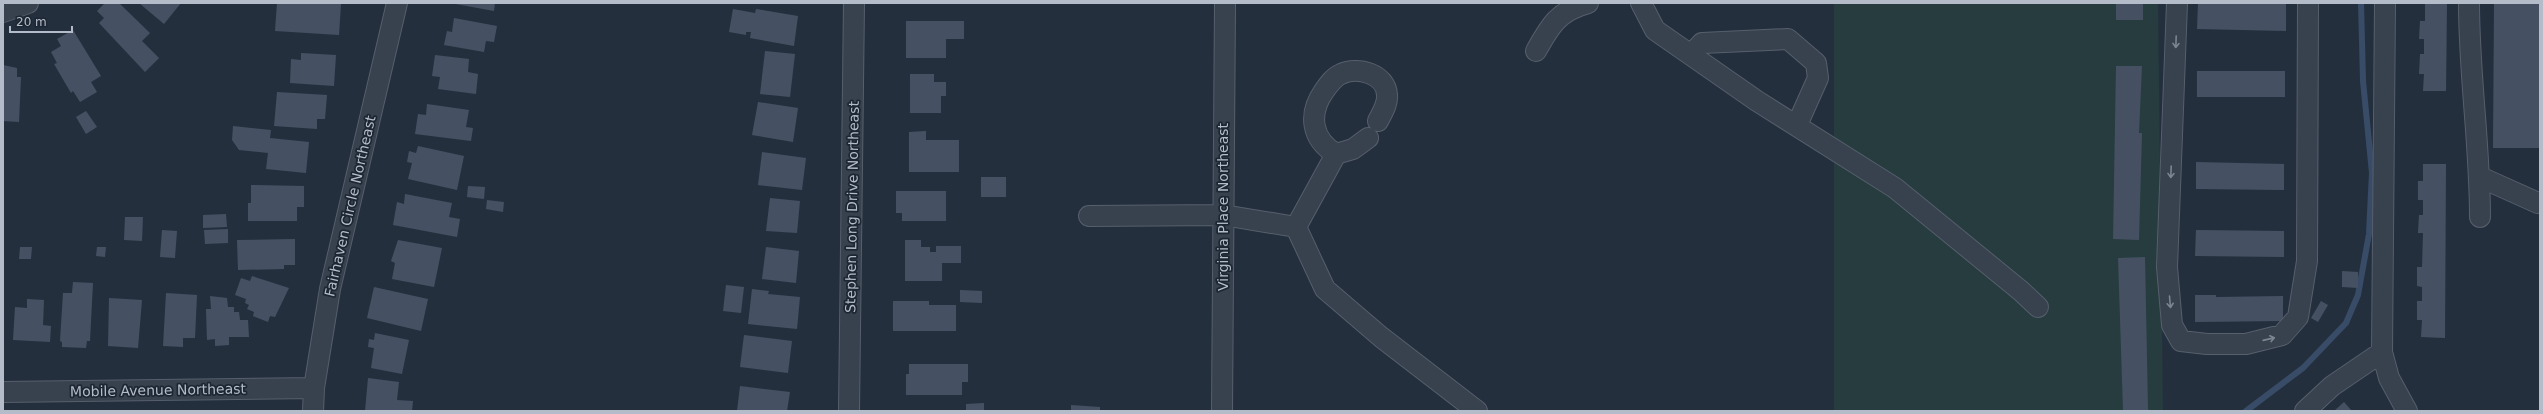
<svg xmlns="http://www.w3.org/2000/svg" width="2543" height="414" font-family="'DejaVu Sans',sans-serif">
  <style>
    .green { fill: #263c3f }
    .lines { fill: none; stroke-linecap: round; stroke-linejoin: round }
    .stream { stroke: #394c67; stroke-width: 6 }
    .building { fill: #455162 }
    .minor-casing { stroke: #565f6c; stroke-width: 22 }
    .minor { stroke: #38414e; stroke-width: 20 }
    .oneway { stroke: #7c8592 }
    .labels { text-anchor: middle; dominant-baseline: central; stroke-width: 3.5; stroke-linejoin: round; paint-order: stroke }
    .street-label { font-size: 14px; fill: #b4bcc9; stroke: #1d2633 }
  </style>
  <rect width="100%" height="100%" fill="#242f3e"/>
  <path class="green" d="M1834 3H2158L2163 411H1834Z"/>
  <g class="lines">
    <path class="stream" d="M2246 411 2303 368 2346 323 2358 295 2369 234 2372 173 2363 81 2361 3"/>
  </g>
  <path class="building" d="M105 3H119L150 33 142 41 159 58 145 72 99 23 104 18 97 11Z
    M139 3H181L164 24Z
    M277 3 341 4 339 35 275 31Z
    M450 3H495L494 11Z
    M2116 3H2143V20H2116Z
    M2198 3 2286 4V31L2197 29Z
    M2425 3H2447L2446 91H2423L2424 74H2419L2420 54H2424V39H2419L2420 21H2425Z
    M2494 3H2540V148H2493Z
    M733 9 755 13 756 9 798 16 794 46 750 38 751 32H746V35L729 32Z
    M454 18 497 26 494 42 486 41 484 52 444 45 447 31 452 32Z
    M906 21H964V39H946V58H906Z
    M73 30 101 76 91 82 97 92 80 102 73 91 71 93 54 64 57 63 51 52 61 46 57 39Z
    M765 51 795 54 790 97 760 94Z
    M301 53 336 55 334 86 290 83 291 59 301 60Z
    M435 55 469 59 468 72 478 74 476 94 438 89 440 77 432 76Z
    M3 65 17 68V77H21L19 122 3 121Z
    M2116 66H2142L2139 133H2142L2139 240 2113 239Z
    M2197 71H2285V97H2197Z
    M910 74H934V82H946V96H941V113H910Z
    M277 92 327 95 325 119H317V129L274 126Z
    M758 102 798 108 793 142 752 135Z
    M427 104 469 110 466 127 473 128 471 141 415 134 418 114 426 115Z
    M86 111 97 127 86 134 76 117Z
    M233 126 271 130 270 138 309 142 306 173 266 169 268 153 239 150 232 140Z
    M926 131V140H959V172H909V132Z
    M418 146 464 156 457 190 408 179 412 163 407 162 409 151 416 153Z
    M762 152 806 158 802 190 758 185Z
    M2196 162 2284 164V190L2196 189Z
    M2423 164H2446L2445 338 2421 337 2422 320H2417V301H2422V287L2417 286V267H2422L2423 233H2418L2419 215H2423V200H2418V181H2423Z
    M981 177H1006V197H981Z
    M251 185 304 186V207H297V221H248V203H251Z
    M468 186 485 187 484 199 467 197Z
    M896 191H946V221H902V213H896Z
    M405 194 452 203 449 217 460 219 457 237 393 225 397 202 404 204Z
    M770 198 800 201 797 233 766 231Z
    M487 200 504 202 503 212 486 209Z
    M226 214 227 227 203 228V215Z
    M125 217H143L142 241 124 240Z
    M228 229V243L205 244 204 230Z
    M162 230 177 231 175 258 160 257Z
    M2196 230 2284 231V257L2195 256Z
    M295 239V265H284V269L238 270 237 240Z
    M398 240 442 248 434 287 392 279 395 263 391 261Z
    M905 240H921V247H930V252H936V246H961V263H942V281H905Z
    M20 247H32L31 259H19Z
    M97 247H106L105 257 96 256Z
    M766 247 799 251 796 283 762 279Z
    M2145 257 2148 409 2150 411H2123L2118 258Z
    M2342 271 2358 272V288L2342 287Z
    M252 276 289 288 275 317 270 316 268 322 253 316 254 312 247 309 249 305 245 303 246 299 235 295 241 278 250 281Z
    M73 282 93 283 90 341H87L86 348 62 347V342L60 341 63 293H72Z
    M726 285 744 287 741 313 723 311Z
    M374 287 428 299 421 331 367 318Z
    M752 289 769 291 768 294 800 297 797 329 748 324Z
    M960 290 982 291V303L960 302Z
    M166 293 197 295 195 338H183V347L163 346Z
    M2195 295H2216V297L2283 296V321L2195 322Z
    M210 296 227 298 228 307H234V312H239L240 320H248L249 337H229V345L215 346V339L207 340 206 309H211Z
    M109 298 142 300 138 348 108 346Z
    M27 299 44 300 43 325 51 326 50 342 13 340 15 307 27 308Z
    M893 301H929V305H956V331H893Z
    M2321 301 2328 305 2318 322 2311 318Z
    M375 333 409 340 402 374 371 368 374 348 368 347 369 339 374 340Z
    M744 335 792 341 788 373 740 367Z
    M909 364H968V382H962V395H906V374H909Z
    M368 378 399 382 397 400 413 401 412 411H365Z
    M740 386 790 392 787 411H737Z
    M2344 402 2352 411H2334Z
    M984 403V411H966V404Z
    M1071 405 1100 407V411H1071Z
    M1126 410H1154V411H1126Z"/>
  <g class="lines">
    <defs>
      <path id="minor" d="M1641 3 1655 30 1757 101 1895 188 2021 291 2038 307
        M2177 3 2167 267 2172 325 2181 341 2207 344H2246L2282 335 2298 317 2307 261 2308 3
        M2385 3 2382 352 2389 378 2407 411
        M2469 3C2469 75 2480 145 2480 217
        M3 12 28 3
        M1536 51C1550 26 1558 11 1588 3
        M1691 55 1702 43 1788 39 1816 63 1818 78 1797 125
        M1336 154C1311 139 1308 114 1324 91 1329 84 1334 77 1341 74 1358 66 1386 74 1387 95 1388 104 1382 113 1378 121
        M2480 177 2538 203
        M1089 216 1223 215 1296 227 1325 289 1381 337 1477 411
        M1296 227 1336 154 1353 149 1368 138
        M3 392 314 388
        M313 411 314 388 330 289 397 3
        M849 411 854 3
        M1222 411 1225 3
        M2305 411 2332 386 2382 352"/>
    </defs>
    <use href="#minor" class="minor-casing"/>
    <use href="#minor" class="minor"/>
  </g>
  <defs><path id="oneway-shaft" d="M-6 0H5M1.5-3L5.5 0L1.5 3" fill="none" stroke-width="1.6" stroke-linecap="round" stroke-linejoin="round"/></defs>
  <g class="oneway">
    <use href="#oneway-shaft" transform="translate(2176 42) rotate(92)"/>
    <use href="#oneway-shaft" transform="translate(2171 172) rotate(92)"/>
    <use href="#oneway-shaft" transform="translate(2170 302) rotate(85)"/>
    <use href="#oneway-shaft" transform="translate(2269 339) rotate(-13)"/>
  </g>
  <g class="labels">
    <g class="street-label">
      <text transform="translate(350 206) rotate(-77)">Fairhaven Circle Northeast</text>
      <text transform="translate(852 207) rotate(-89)">Stephen Long Drive Northeast</text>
      <text transform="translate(1223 207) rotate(-90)">Virginia Place Northeast</text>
      <text transform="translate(158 390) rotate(-1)">Mobile Avenue Northeast</text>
    </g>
  </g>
  <rect width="2543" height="414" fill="none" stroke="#b4bcc9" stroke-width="8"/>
  <path d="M10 26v6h62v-6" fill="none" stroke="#b4bcc9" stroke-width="2"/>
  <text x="16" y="26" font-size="12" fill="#b4bcc9" stroke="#1d2633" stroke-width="3" paint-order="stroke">20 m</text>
</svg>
